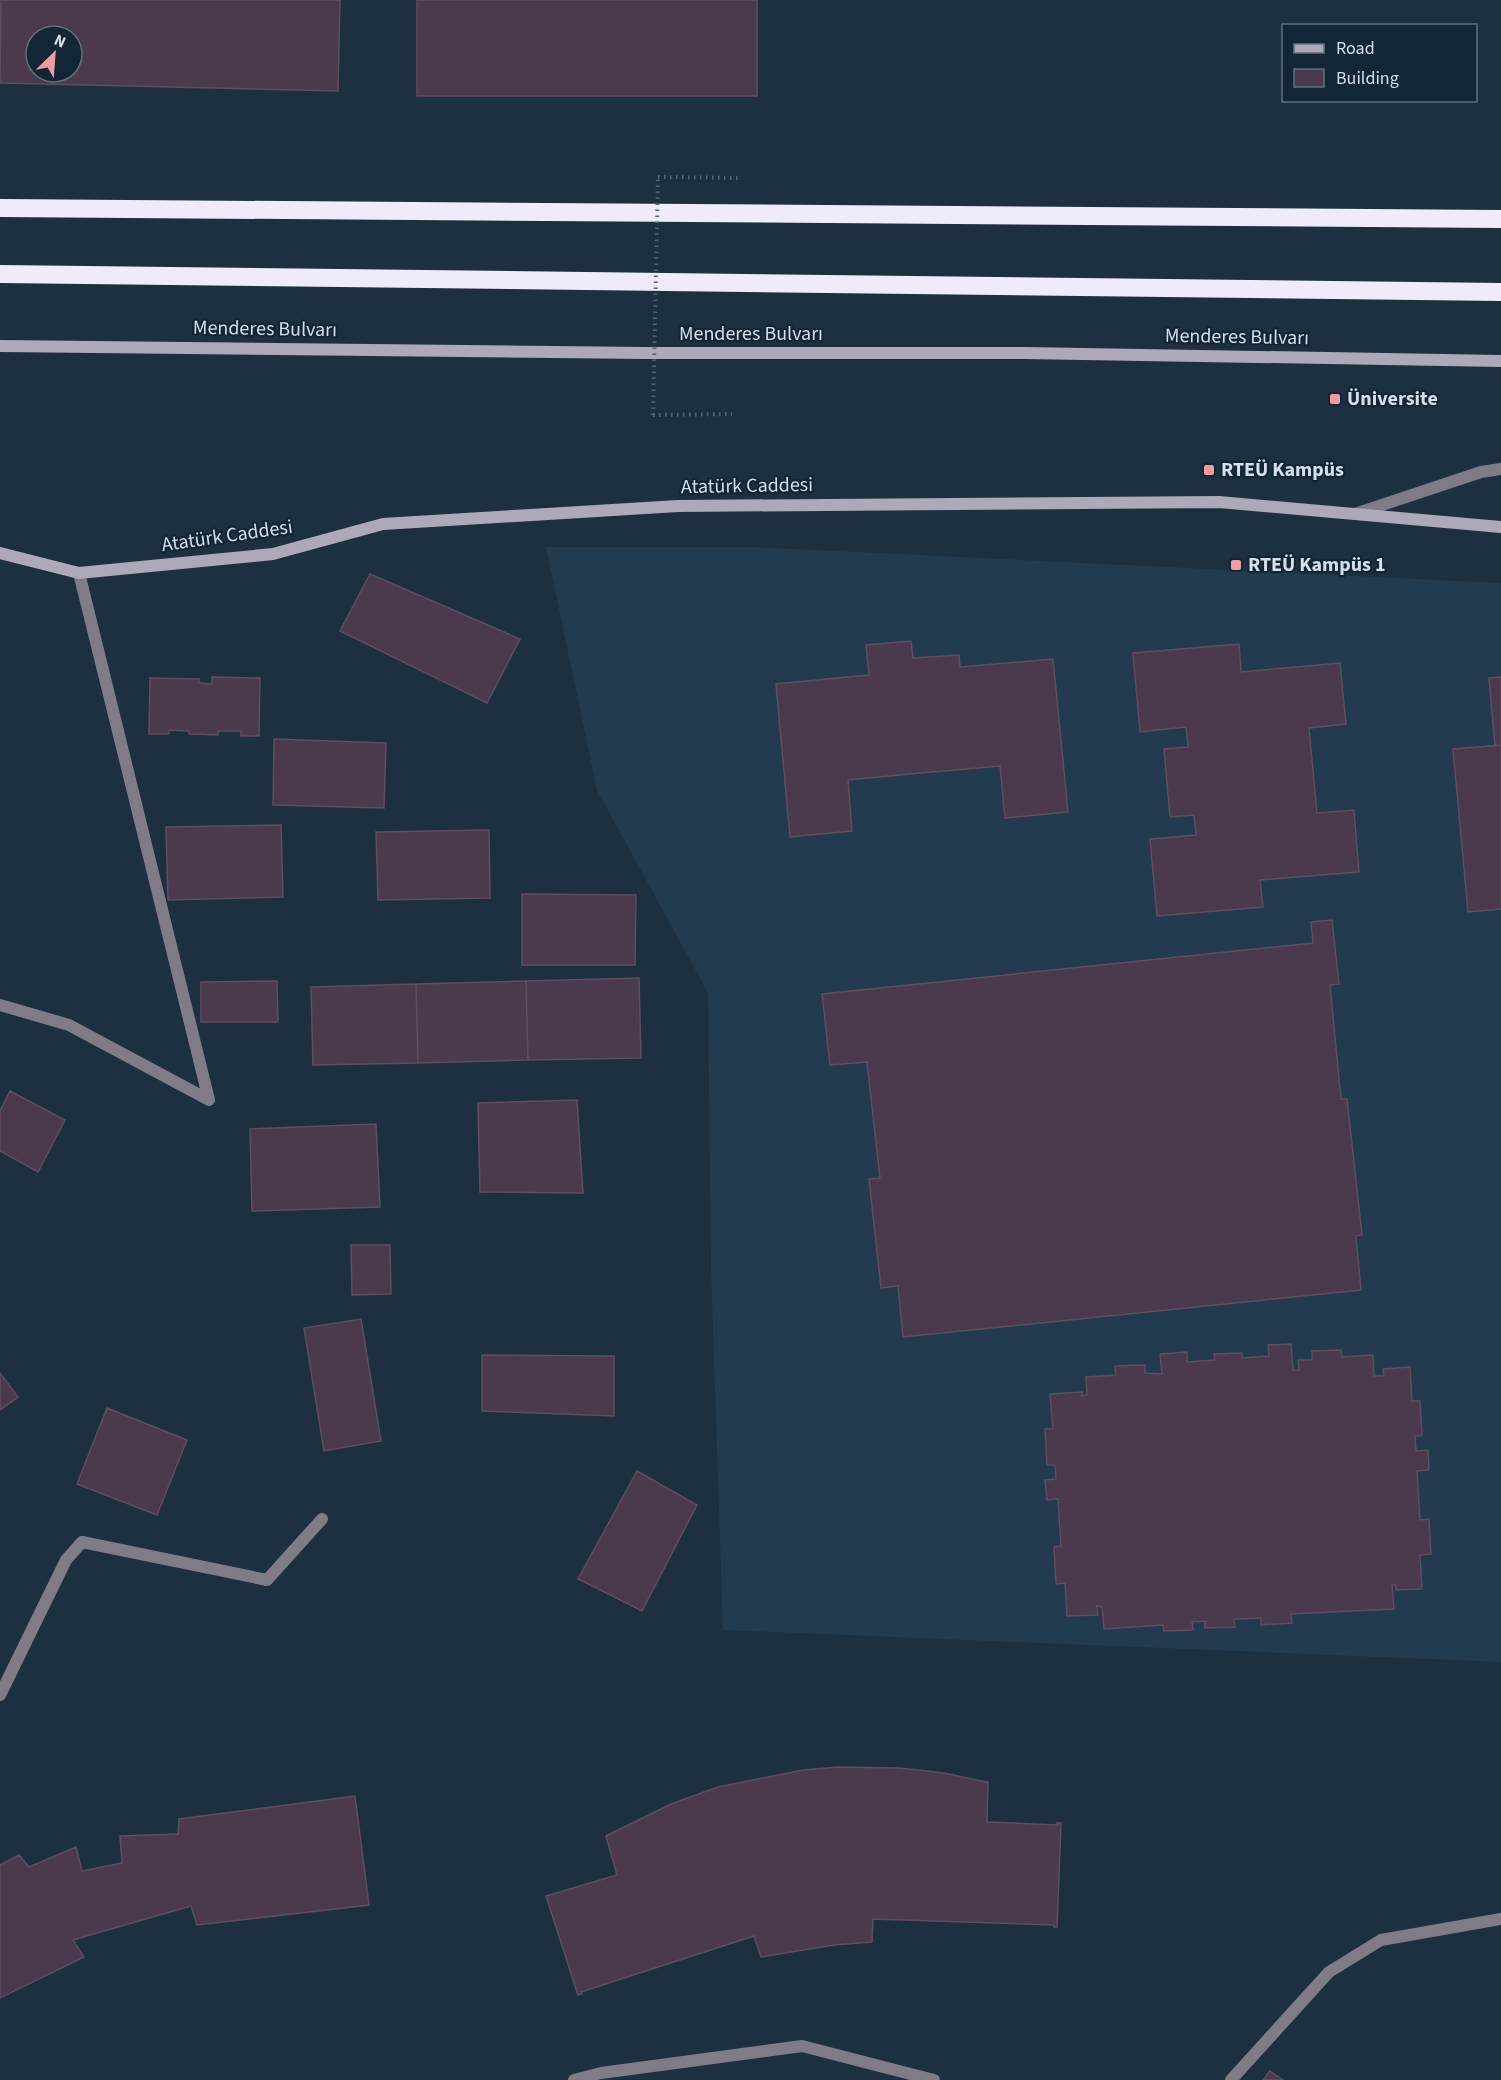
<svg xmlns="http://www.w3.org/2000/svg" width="1501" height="2080" font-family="'Source Sans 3',sans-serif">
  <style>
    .built { fill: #233b4f }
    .building { fill: #4b3a4d; stroke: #5f4d60; stroke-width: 1.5; fill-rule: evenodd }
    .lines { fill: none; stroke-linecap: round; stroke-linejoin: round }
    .path { stroke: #556674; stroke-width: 4; stroke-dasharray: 1.5 4.5; stroke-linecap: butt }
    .street { stroke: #7f7c87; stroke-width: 12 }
    .secondary { stroke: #ada8ba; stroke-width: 12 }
    .highway { stroke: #efebfc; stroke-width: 18 }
    .path-bridge { stroke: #556674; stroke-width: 4; stroke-dasharray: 1.5 4.5; stroke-linecap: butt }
    .poi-dot { fill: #f49aa2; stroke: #132635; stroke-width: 2 }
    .labels { text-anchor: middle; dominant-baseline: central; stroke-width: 4.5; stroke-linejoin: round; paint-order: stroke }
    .street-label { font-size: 20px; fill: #d4dfea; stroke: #132635 }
    .poi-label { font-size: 20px; font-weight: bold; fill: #d4dfea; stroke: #132635; text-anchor: start }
  </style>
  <rect width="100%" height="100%" fill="#1d3040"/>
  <path class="built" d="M546 547H750L1501 583V1662L723 1630 711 1270 708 993 597 790Z"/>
  <path class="building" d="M1 0H340L338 91 0 83ZM36 36H72V72H36Z
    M417 0H757V96H417Z
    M370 574 520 639 487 703 340 631Z
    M911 641 913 658 959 655 960 667 1053 659 1068 812 1005 818 1000 766 921 773 848 780 852 831 790 837 776 684 869 675 866 645Z
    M1239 644 1241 672 1340 663 1346 724 1309 728 1317 813 1354 810 1359 872 1260 880 1263 907 1157 916 1150 839 1196 835 1194 815 1170 817 1164 749 1188 747 1186 727 1140 732 1133 653Z
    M212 677 260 678 259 736H241V731H218V735L189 734V731L169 730V734H149L150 678 199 679V683L212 684Z
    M1501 677V745L1495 746 1489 678Z
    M274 739 386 743 384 808 273 805Z
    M1501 745V909L1468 912 1453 749Z
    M281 825 283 897 168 900 166 827Z
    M489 830 490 898 378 900 376 832Z
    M522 894 636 895 635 965H522Z
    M1332 920 1339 984 1330 985 1341 1099H1347L1362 1235 1356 1236 1361 1290 903 1337 898 1286 881 1288 869 1179 880 1178 867 1062 830 1065 822 994 1313 943 1311 922Z
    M639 978 641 1058 528 1060 526 981Z
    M277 981 278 1022H201V982Z
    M526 981 528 1060 418 1063 416 984Z
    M416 984 418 1063 313 1065 311 987Z
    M10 1091 65 1120 38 1172 0 1151V1111Z
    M577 1100 583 1193 480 1192 478 1103Z
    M376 1124 380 1207 252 1211 250 1129Z
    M351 1245H390L391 1294 352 1295Z
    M361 1319 381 1441 324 1451 304 1328Z
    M1291 1344 1293 1370H1299L1298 1360H1312V1351L1341 1350 1342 1357 1373 1355 1374 1376H1384L1383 1369 1410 1367 1412 1401H1420L1422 1436H1415L1416 1451 1428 1450 1429 1470 1417 1471 1420 1520 1429 1519 1431 1554 1420 1555 1422 1589 1396 1590V1585H1392L1394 1609 1291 1614 1292 1623 1261 1625V1618L1234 1619 1235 1627 1205 1628V1621L1192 1622 1193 1630 1164 1631 1163 1625 1104 1629 1102 1607 1097 1606 1098 1615 1067 1616 1065 1583 1056 1584 1054 1547 1061 1546 1058 1499 1047 1500 1045 1480 1056 1479 1055 1465H1047L1045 1429H1053L1050 1394 1082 1392V1396L1087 1395 1086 1377 1116 1375 1115 1366 1145 1365V1373L1162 1374 1160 1354 1187 1352V1362L1215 1360 1214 1354 1242 1353V1358L1269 1356 1268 1345Z
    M482 1355 614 1356V1416L482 1411Z
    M0 1373 18 1397 0 1410Z
    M107 1408 187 1440 157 1515 77 1484Z
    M637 1471 697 1505 642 1611 578 1579Z
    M839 1767 900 1768 944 1773 986 1782H988L987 1822 1058 1825 1057 1823H1061L1057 1927H1054V1925L873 1919 872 1942 834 1945 761 1957 754 1936 581 1992 582 1994 578 1995 546 1896 617 1875 606 1836 671 1804 718 1787 803 1770Z
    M355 1796 369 1905 197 1925 191 1906 73 1940 84 1957 0 1998V1865L19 1855 29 1867 76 1847 82 1871 122 1863 120 1836 178 1834 179 1819Z
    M1270 2071 1283 2080H1263Z"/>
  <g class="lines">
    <path class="path" d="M658 177 738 178
      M653 415 732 414"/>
    <path class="street" d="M1355 514 1481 472 1501 469
      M0 1005 69 1025 209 1100 79 573
      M0 1695 66 1560 82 1542 267 1580 322 1519
      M574 2080 601 2073 802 2046 934 2080
      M1231 2080 1329 1972 1381 1940 1501 1919"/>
    <path class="secondary" d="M0 346 642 353H1025L1501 361
      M0 553 79 573 273 554 383 524 678 506 1219 502 1501 527"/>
    <path class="highway" d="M0 208 1501 219
      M0 274 1501 292"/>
    <path class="path-bridge" d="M653 415 658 177"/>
  </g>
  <g class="poi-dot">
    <rect x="1329" y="393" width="12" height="12" rx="3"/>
    <rect x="1203" y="464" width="12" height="12" rx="3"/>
    <rect x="1230" y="559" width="12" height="12" rx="3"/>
  </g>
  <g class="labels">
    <g class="street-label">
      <text transform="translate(265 329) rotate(1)">Menderes Bulvarı</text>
      <text x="751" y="334">Menderes Bulvarı</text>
      <text transform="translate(1237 337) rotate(1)">Menderes Bulvarı</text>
      <text transform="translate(747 486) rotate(-1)">Atatürk Caddesi</text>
      <text transform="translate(227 536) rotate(-8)">Atatürk Caddesi</text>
    </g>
    <g class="poi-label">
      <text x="1347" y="399">Üniversite</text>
      <text x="1221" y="470">RTEÜ Kampüs</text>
      <text x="1248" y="565">RTEÜ Kampüs 1</text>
    </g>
  </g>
  <rect x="1282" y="24" width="195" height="78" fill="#132635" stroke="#60707d" stroke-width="1.5"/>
  <rect x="1294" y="44" width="30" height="9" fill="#ada8ba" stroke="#60707d" stroke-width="1.5"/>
  <text x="1336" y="54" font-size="18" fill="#d4dfea">Road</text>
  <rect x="1294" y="69" width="30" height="18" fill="#4b3a4d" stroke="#60707d" stroke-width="1.5"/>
  <text x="1336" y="84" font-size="18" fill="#d4dfea">Building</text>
  <g transform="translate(54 54) rotate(25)"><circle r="28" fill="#132635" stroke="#60707d" stroke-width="1.5"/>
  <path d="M0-4.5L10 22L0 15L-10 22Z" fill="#f49aa2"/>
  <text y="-9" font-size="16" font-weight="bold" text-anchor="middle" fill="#d4dfea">N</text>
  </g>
</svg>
